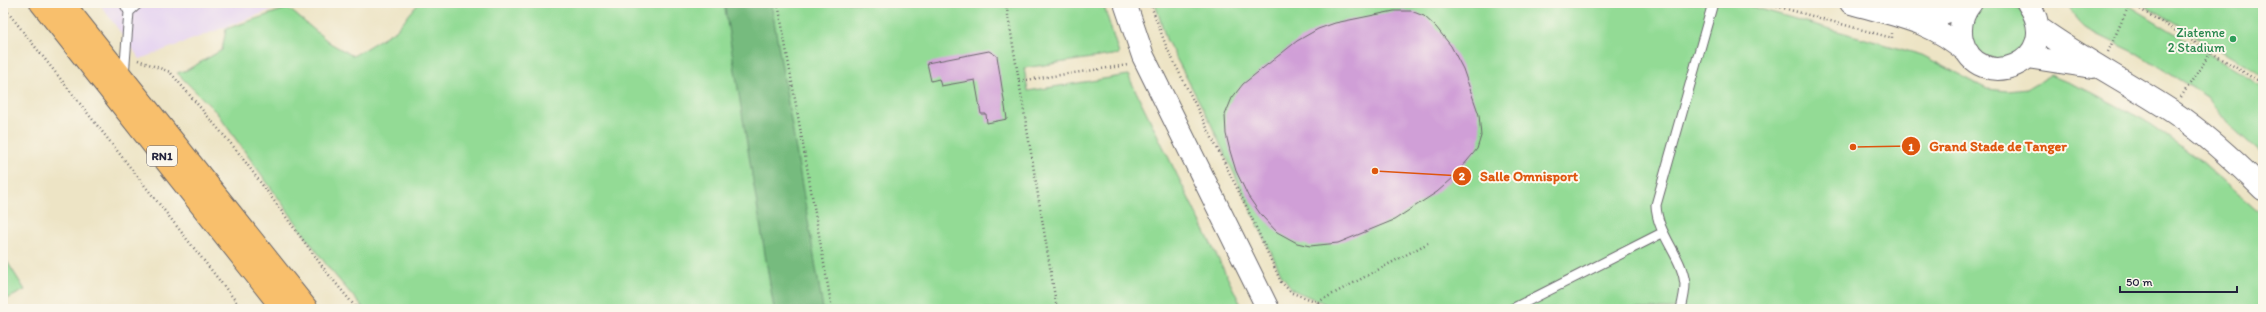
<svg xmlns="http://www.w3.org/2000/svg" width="2266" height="312" font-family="Itim,sans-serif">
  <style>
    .built { fill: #e5d3f1 }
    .green { fill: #93db95; stroke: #5a7e68 }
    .forest { fill: #76bb7e; stroke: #4c6e5c }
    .building { fill: #d09fd7 }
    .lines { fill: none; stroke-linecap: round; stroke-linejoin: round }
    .service-casing { stroke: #69666b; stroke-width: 11 }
    .tertiary-casing { stroke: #69666b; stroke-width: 24 }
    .trunk-casing { stroke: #69666b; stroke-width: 24 }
    .path { stroke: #69666b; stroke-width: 2.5; stroke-dasharray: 1 3; stroke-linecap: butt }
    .service { stroke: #fff; stroke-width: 9 }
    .tertiary { stroke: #fff; stroke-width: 22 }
    .trunk { stroke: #f8bf6c; stroke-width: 22 }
    .leisure-dot { fill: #2e9e5b; stroke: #fbf7ec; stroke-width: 1.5 }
    .labels { text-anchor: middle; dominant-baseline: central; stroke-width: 4; stroke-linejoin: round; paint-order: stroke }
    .shield { fill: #fbf7ec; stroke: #636270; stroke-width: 1 }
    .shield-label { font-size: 12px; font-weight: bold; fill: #22223b }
    .leisure-label { font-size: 13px; fill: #27864d; stroke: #fbf7ec; text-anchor: end }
    .leader { fill: none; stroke: #de560e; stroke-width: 1.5 }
    .callout-dot { fill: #de560e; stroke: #fbf7ec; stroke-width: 1.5 }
    .mark-label { font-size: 12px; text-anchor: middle; font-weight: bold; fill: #fff }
    .callout-label { font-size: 14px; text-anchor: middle; font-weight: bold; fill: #de560e; stroke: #fbf7ec; stroke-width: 4; stroke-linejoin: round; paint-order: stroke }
  </style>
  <rect width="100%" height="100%" fill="#fbf7ec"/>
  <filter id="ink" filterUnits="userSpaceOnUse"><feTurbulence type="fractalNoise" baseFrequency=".025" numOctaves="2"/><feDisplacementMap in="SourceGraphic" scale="8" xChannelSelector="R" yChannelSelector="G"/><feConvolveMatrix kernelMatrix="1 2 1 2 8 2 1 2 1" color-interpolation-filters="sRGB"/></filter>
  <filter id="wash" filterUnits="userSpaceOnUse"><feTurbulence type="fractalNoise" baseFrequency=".012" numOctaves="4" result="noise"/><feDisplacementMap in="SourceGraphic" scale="16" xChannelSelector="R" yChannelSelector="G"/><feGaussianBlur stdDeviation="0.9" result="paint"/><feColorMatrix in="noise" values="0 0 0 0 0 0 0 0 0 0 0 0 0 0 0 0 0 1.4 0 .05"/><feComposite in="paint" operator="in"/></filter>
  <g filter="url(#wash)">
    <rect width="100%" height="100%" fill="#ede4c5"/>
    <path class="built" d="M99 3H290L140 59Z"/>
    <path class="green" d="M1970 30a29 29 0 1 1 58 0a29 29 0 1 1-58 0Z
      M419 3H1103L1119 54 1024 68 1028 91 1128 75 1243 309H364L328 267 217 113 177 73 187 70 222 50 226 29 288 8 330 43 353 56 396 30Z
      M1155 3H1739L1922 55 1987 89 2008 91 2027 89 2050 75 2091 92 2144 120 2200 160 2263 216V309H1326L1328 305 1293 290 1282 276 1209 120 1166 39Z
      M2067 3H2125L2263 87V155L2228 124 2207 97 2138 54 2084 28 2078 22Z
      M2141 3H2263V76Z
      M3 255 25 290 3 301Z"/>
    <path class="forest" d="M724 3H771L823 309H774Z"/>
    <g id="blocks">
      <path class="building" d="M1394 11H1411L1424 16 1436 27 1451 46 1463 69 1479 115 1481 136 1477 149 1453 178 1437 192 1394 220 1338 243 1310 246 1297 243 1277 232 1261 215 1248 196 1236 171 1230 151 1226 134 1225 115 1232 98 1243 84 1297 41 1318 29 1335 23Z
        M989 51 997 56 1007 119 987 123 986 114H981L975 80 941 86 939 79 931 81 927 63Z"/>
    </g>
  </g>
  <g filter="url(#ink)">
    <use href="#blocks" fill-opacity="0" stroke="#69666b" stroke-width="1"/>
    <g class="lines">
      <defs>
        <path id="service" d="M129 12 139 3
          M124 76 129 12 124 3
          M1512 309 1662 233
          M1681 309C1683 301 1685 293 1685 284 1682 255 1657 235 1656 205L1713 3"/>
        <path id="tertiary" d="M1125 3 1143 56 1268 309
          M1851 3C1897 16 1931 20 1968 53
          M1971 3C1962 14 1959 26 1962 40 1976 96 2068 63 2028 3
          M1911 18 1935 16 1971 3
          M2039 28C2082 59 2129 83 2173 112 2206 134 2235 161 2263 189
          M2028 57 2092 67"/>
        <path id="trunk" d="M41 3 283 309
          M63 3 307 309"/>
      </defs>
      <use href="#service" class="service-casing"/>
      <use href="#tertiary" class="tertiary-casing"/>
      <use href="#trunk" class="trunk-casing"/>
      <path class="path" d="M778 3 832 309
        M1006 3 1057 309
        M1150 3 1166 46 1248 210 1281 282 1292 293 1318 302 1316 309
        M1765 3 1892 38V33
        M2130 3 2263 84
        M3 6 242 309
        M2108 52 2130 3
        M138 60 170 72 238 152 325 270 357 309
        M1019 81 1128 65
        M2181 97 2211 52
        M1318 302 1428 243"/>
      <use href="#service" class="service"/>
      <use href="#tertiary" class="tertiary"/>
      <use href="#trunk" class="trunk"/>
    </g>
  </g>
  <circle class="leisure-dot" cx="2233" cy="39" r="4"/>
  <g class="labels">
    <rect class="shield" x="147" y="146" width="30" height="20" rx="3"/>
    <g class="shield-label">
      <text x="162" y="156">RN1</text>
    </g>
    <g class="leisure-label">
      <text x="2225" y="32">Ziatenne<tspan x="2225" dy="15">2 Stadium</tspan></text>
    </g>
  </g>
  <path class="leader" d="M1853 147L1911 146M1375 171L1462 176"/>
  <g class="callout-dot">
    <circle cx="1853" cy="147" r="4"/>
    <circle cx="1375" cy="171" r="4"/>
    <circle cx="1911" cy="146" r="10"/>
    <circle cx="1462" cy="176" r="10"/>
  </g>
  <g class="mark-label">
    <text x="1911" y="151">1</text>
    <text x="1462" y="180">2</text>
  </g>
  <g class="callout-label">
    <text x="1998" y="151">Grand Stade de Tanger</text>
    <text x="1529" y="181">Salle Omnisport</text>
  </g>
  <rect width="2266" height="312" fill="none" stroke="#fbf7ec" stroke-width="16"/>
  <path d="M2120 286v6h117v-6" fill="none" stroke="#22223b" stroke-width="2"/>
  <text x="2126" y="286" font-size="12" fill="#22223b" stroke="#fbf7ec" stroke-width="3" paint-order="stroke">50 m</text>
</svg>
